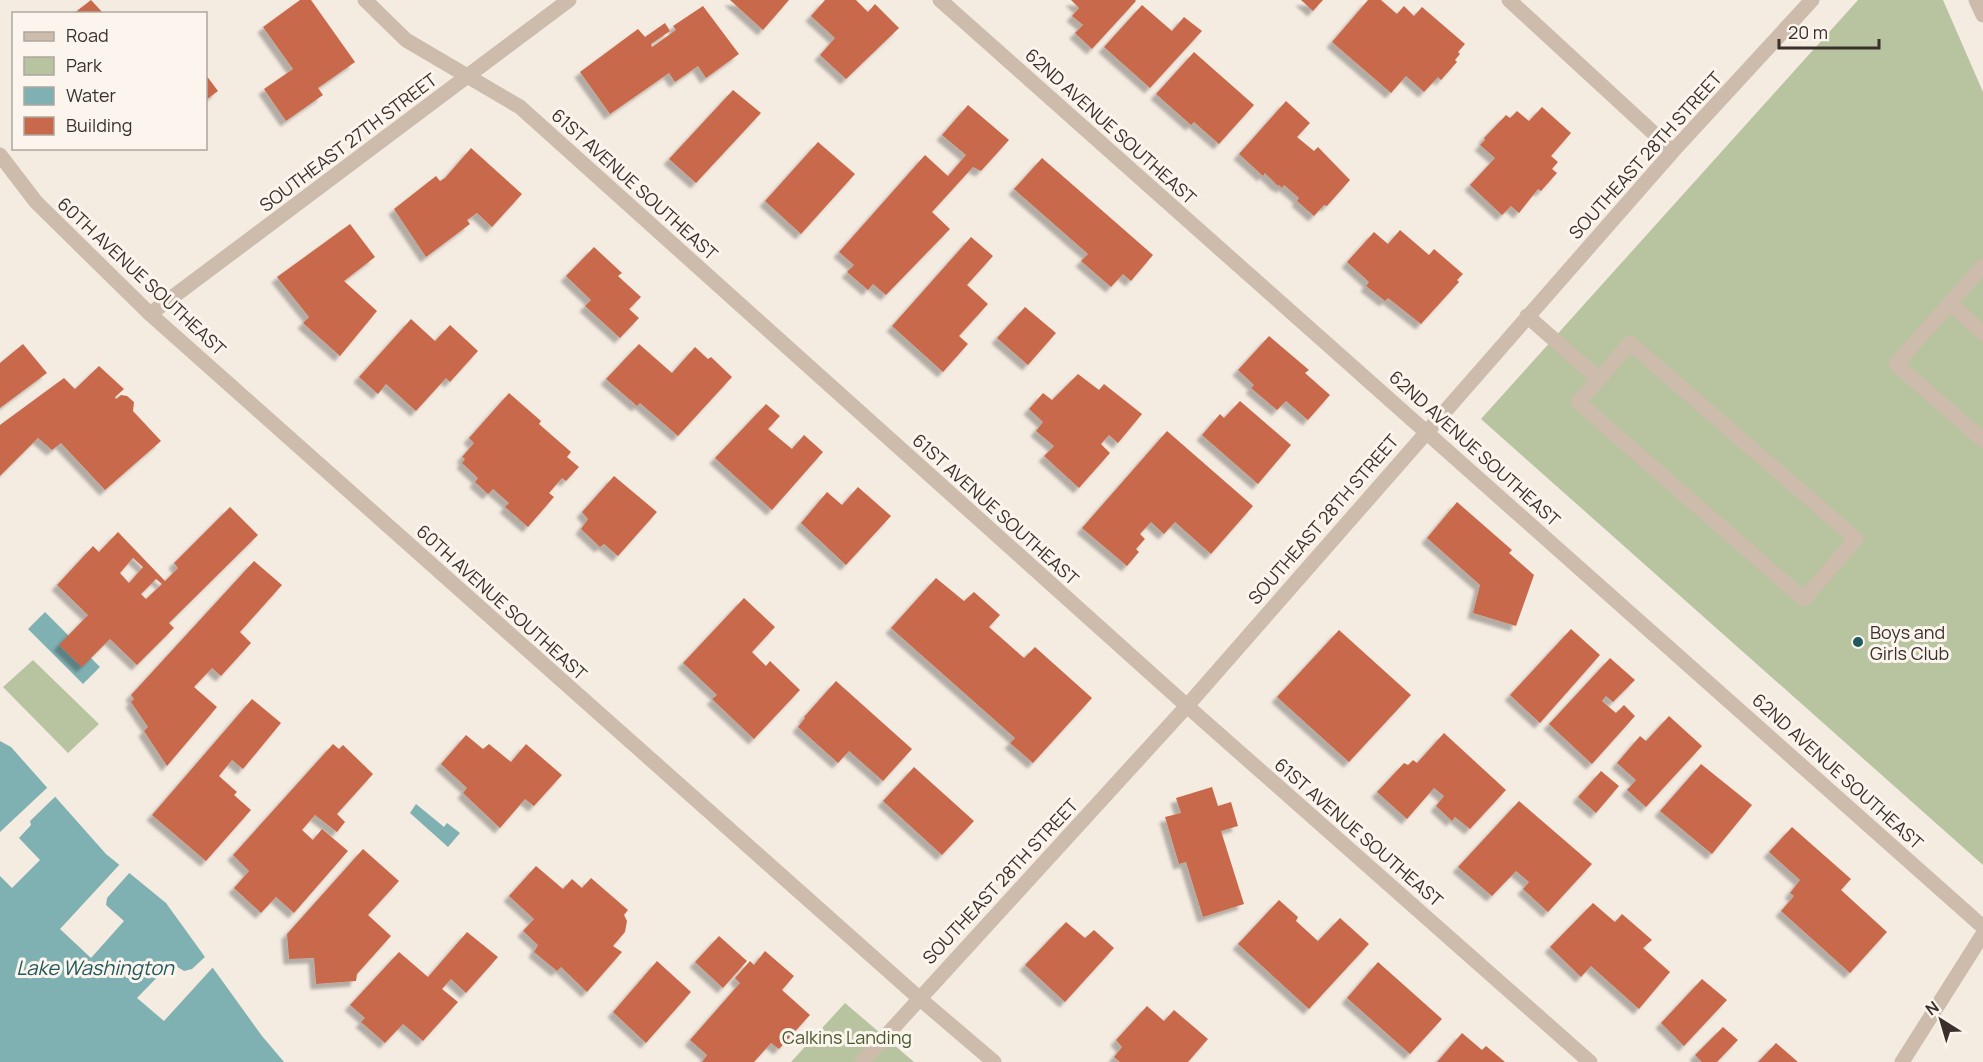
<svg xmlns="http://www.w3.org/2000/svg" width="1983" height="1062" font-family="Manrope,sans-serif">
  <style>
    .green { fill: #b8c4a0 }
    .water { fill: #7fb0b2 }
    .pier { fill: #f4ebe1 }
    .building { fill: #c8694b; fill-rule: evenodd; filter: url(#shadow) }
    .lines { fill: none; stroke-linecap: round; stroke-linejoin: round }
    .minor { stroke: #cdbbac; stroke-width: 15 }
    .poi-dot { fill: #1f5a5e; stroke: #fbf5ee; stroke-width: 2 }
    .labels { text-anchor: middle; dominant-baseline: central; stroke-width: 6; stroke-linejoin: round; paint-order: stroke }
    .street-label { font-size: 18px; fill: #3b302b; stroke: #fbf5ee }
    .poi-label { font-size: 18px; fill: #3b302b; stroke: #fbf5ee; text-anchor: start }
    .park-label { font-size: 18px; fill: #4a5a2e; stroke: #fbf5ee }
    .water-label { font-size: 20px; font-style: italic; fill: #1f5a5e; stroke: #fbf5ee }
  </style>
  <defs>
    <filter id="shadow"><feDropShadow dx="-5.5" dy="5.5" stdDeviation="1.5" flood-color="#0004"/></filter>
  </defs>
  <rect width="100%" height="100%" fill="#f4ebe1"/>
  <path class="green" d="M1858 0H1943L1983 92V865L1481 419Z
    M33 660 99 724 68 753 3 687Z
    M845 1003 914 1062H791Z"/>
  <path class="water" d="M45 612 100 667 83 684 28 629Z
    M0 741 11 747 106 854 166 903 262 1036 284 1062H0Z
    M416 804 444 827 447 823 460 833 448 847 410 813Z"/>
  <path class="pier" d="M49 786 57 795 30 821 31 825 19 838 40 860 12 888 0 876V832Z
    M121 863 131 871 107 898 106 905 124 921 91 958 60 929Z
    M207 955 215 965 164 1021 137 998 171 963 184 971 192 969Z"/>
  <path class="building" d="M91 0 104 14H73Z
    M300 0H311L355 62 318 88 323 95 286 121 264 89 293 69 263 27Z
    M730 0H789L763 30Z
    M825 0H856L868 12 875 4 899 28 846 79 820 55 835 38 811 16Z
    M1071 0H1135L1136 1 1092 49 1075 33 1083 25 1072 16 1079 8Z
    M1301 0H1323L1313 11Z
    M1368 0H1381L1397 14 1404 6 1414 16 1422 7 1465 44 1458 52 1460 54 1455 60 1457 62 1441 80 1438 77 1424 92 1406 76 1391 93 1332 42Z
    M1142 5 1172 31 1184 17 1202 31 1150 88 1104 47Z
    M703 6 739 54 706 78 698 66 675 82 669 73 610 114 580 72 638 29 645 37 665 23 670 31 651 44 652 47 676 30 673 26Z
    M1194 52 1254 105 1219 144 1194 122 1191 125 1156 94Z
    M206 75 218 91 206 100Z
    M733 90 761 113 696 183 669 159Z
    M1286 101 1310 123 1297 137 1314 151 1318 147 1350 180 1327 206 1324 205 1314 216 1297 201 1299 198 1284 185 1282 188 1279 185 1278 186 1265 173 1263 176 1239 154Z
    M968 105 1009 140 981 171 973 167 932 212 950 229 886 295 873 284 868 290 847 272 854 265 839 252 925 155 948 176 966 155 942 135Z
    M1542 107 1571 133 1551 156 1558 162 1552 169 1557 173 1541 191 1538 189 1519 213 1511 206 1502 215 1470 185 1495 158 1480 145 1485 140 1484 138 1506 115 1510 118 1517 111 1529 121Z
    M818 142 855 174 801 234 765 201Z
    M471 148 522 194 492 227 477 213 467 220 470 224 426 257 394 209 436 176 440 181 445 178Z
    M1042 158 1153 255 1131 281 1123 274 1111 287 1081 261 1088 254 1014 189Z
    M350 224 375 257 344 281 377 311 340 356 303 323 309 317 277 277Z
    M1400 230 1429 255 1434 249 1463 274 1457 280 1459 282 1421 324 1388 298 1385 301 1366 286 1369 282 1347 262 1374 232 1388 244Z
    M971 237 993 256 967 285 988 304 959 336 968 344 943 372 892 326Z
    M594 247 622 273 618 276 641 297 629 309 639 318 620 338 585 306 591 300 566 276Z
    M1025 307 1056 333 1028 365 997 338Z
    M411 319 435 341 450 325 478 351 450 382 446 378 416 411 386 384 378 394 359 377Z
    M1269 336 1309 370 1305 373 1330 395 1308 420 1286 401 1277 410 1251 388 1254 385 1238 370Z
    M23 344 47 373 0 408V363Z
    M639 344 672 373 695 347 708 359 711 357 732 377 678 436 640 403 637 406 606 379Z
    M99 366 124 389 115 397 116 399 121 395 127 396 134 402 133 411 161 441 105 490 61 443 52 450 38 438 0 476V425L64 378 75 389Z
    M1078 374 1099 390 1104 384 1142 414 1118 443 1109 435 1101 444 1110 453 1079 488 1044 456 1054 446 1036 431 1043 422 1029 409 1043 393 1052 400Z
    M509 393 541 421 539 424 571 452 567 457 579 467 566 481 562 478 549 493 554 497 528 527 505 507 509 503 493 489 488 494 475 482 478 478 462 463 465 459 462 457 474 443 469 438Z
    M1240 401 1291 445 1258 484 1202 435 1220 414 1224 418Z
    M766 404 780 416 768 429 792 449 804 435 823 452 772 510 715 458Z
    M1167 431 1253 506 1211 554 1175 522 1164 534 1151 522 1140 534 1145 539 1136 549 1139 552 1127 566 1082 528Z
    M614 476 657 512 618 556 604 544 600 547 581 529 588 519 582 512Z
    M858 487 891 516 846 565 801 523 827 492 842 505Z
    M1457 502 1512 550 1509 553 1534 575 1516 626 1473 613 1480 585 1427 538Z
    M230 507 258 535 169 623 174 628 137 665 110 639 82 667 59 645 88 615 57 585 93 546 99 552 118 532 165 581 178 568 174 563ZM133 558 143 567 129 583 120 573ZM156 579 162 584 146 599 141 594Z
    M254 561 282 585 240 632 251 643 221 676 212 668 194 687 217 707 167 766 144 731 148 727 131 702 134 699 131 695Z
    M936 578 964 601 974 592 1000 615 989 627 1024 658 1035 647 1092 698 1033 763 1010 743 1015 738 891 628Z
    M744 598 775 627 752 652 766 666 770 661 800 690 754 739 712 699 717 695 683 663Z
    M1571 629 1600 655 1540 723 1510 695Z
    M1339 630 1411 695 1349 762 1277 697Z
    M1610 658 1635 680 1613 702 1606 696 1602 701 1616 713 1624 705 1635 716 1592 764 1549 724Z
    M836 681 912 749 883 781 849 751 838 763 798 727 805 718 804 717Z
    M252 699 281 723 243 769 232 760 219 776 237 792 234 795 251 810 206 861 152 815Z
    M1669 716 1702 746 1646 807 1627 790 1636 780 1617 763 1640 736 1646 741Z
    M1444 733 1506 790 1470 829 1455 817 1452 821 1436 806 1444 796 1434 788 1407 819 1377 792 1404 763 1408 765 1413 760 1417 763Z
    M466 735 483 749 489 744 511 762 526 744 562 775 534 806 525 799 500 828 463 793 467 788 441 764Z
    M333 744 339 749 343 745 373 774 337 814 345 822 337 832 315 815 302 830 313 840 322 829 348 851 294 913 276 897 261 913 234 888 249 871 233 855Z
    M1701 764 1752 805 1712 854 1660 811Z
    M914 767 974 821 942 855 883 801Z
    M1601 771 1619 786 1596 813 1578 797Z
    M1212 787 1218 806 1231 802 1238 826 1221 831 1244 904 1203 917 1186 862 1179 864 1165 817 1181 813 1176 798Z
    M1519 801 1592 864 1548 912 1523 889 1529 882 1516 871 1492 896 1458 867Z
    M1792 827 1851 879 1841 890 1887 932 1850 973 1781 911 1794 896 1790 893 1800 880 1769 852Z
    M363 849 399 881 368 915 391 936 357 974 356 981 316 984 314 958 289 959 287 934Z
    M536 866 563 889 572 879 582 888 591 878 628 910 624 915 627 921 625 932 613 946 622 952 587 992 561 967 557 971 534 952 538 945 523 931 534 919 509 896Z
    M1279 900 1298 917 1296 921 1318 941 1340 918 1369 944 1309 1009 1238 944Z
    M1593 903 1615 922 1622 914 1652 940 1643 948 1670 972 1639 1009 1591 966 1581 977 1550 947Z
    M1066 922 1085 938 1094 930 1114 948 1065 1002 1025 965Z
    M467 932 498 957 466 993 451 979 442 989 458 1002 423 1041 403 1024 385 1043 361 1022 365 1018 350 1005 399 952 428 977Z
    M719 936 747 961 723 988 695 962Z
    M765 951 794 976 782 990 810 1015 779 1049 771 1043 754 1062H702L707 1055 690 1040 740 983 735 978 750 961 754 965Z
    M657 961 691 992 646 1043 613 1012Z
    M1378 962 1442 1019 1410 1054 1347 998Z
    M1702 979 1727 1000 1684 1046 1661 1023Z
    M1147 1006 1164 1021 1174 1010 1208 1039 1188 1062H1120L1114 1057 1122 1047 1116 1040Z
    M1723 1027 1738 1040 1717 1062H1702L1695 1055Z
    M1462 1033 1482 1050 1486 1046 1505 1062H1437Z
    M1776 1043 1798 1062H1758Z"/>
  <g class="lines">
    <path class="minor" d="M365 0 406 40 520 107 1187 706 1590 1062
      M940 0 1983 927
      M1509 0 1673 151
      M1976 0 1983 15
      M0 155 36 202 150 314 919 998 994 1062
      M1983 266 1896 364 1983 440
      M1950 303 1983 333
      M150 314 569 0
      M1527 316 1599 379 1578 402 1804 599 1856 539 1630 343 1599 379
      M862 1062 1187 706 1673 151 1812 0
      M1902 1062 1983 934"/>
  </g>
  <circle class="poi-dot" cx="1858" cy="642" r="6"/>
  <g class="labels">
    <g class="street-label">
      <text transform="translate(1111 126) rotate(42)">62ND AVENUE SOUTHEAST</text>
      <text transform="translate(348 142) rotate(-37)">SOUTHEAST 27TH STREET</text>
      <text transform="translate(1645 155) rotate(-48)">SOUTHEAST 28TH STREET</text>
      <text transform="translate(635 184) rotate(42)">61ST AVENUE SOUTHEAST</text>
      <text transform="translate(142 276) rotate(43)">60TH AVENUE SOUTHEAST</text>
      <text transform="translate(1475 448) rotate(42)">62ND AVENUE SOUTHEAST</text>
      <text transform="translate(996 509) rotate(42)">61ST AVENUE SOUTHEAST</text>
      <text transform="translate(1323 519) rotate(-49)">SOUTHEAST 28TH STREET</text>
      <text transform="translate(502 602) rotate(42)">60TH AVENUE SOUTHEAST</text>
      <text transform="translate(1838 771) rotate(42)">62ND AVENUE SOUTHEAST</text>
      <text transform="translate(1359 832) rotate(41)">61ST AVENUE SOUTHEAST</text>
      <text transform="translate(1000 881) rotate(-47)">SOUTHEAST 28TH STREET</text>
    </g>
    <g class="poi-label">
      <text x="1870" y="632">Boys and<tspan x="1870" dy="21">Girls Club</tspan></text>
    </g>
    <g class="park-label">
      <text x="847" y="1037">Calkins Landing</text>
    </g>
    <g class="water-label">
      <text x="95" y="967">Lake Washington</text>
    </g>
  </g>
  <rect x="12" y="12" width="195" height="138" fill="#fbf5ee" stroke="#aea6a0" stroke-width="1.5"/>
  <rect x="24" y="32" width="30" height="9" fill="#cdbbac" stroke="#aea6a0" stroke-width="1.5"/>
  <text x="66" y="42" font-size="18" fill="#3b302b">Road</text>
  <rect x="24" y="57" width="30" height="18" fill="#b8c4a0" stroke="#aea6a0" stroke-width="1.5"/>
  <text x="66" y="72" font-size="18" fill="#3b302b">Park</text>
  <rect x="24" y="87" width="30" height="18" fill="#7fb0b2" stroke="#aea6a0" stroke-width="1.5"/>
  <text x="66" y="102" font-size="18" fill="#3b302b">Water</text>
  <rect x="24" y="117" width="30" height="18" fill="#c8694b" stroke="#aea6a0" stroke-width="1.5"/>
  <text x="66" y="132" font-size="18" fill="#3b302b">Building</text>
  <g transform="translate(1941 1020) rotate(323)" stroke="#fbf5ee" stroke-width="4.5" paint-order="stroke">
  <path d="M0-4.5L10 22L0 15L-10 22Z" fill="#3b302b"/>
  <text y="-9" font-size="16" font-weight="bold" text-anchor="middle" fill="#3b302b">N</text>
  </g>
  <path d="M1779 39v9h100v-9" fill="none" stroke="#3b302b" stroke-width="3"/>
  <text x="1788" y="39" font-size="18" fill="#3b302b" stroke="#fbf5ee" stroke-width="4.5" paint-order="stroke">20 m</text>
</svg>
